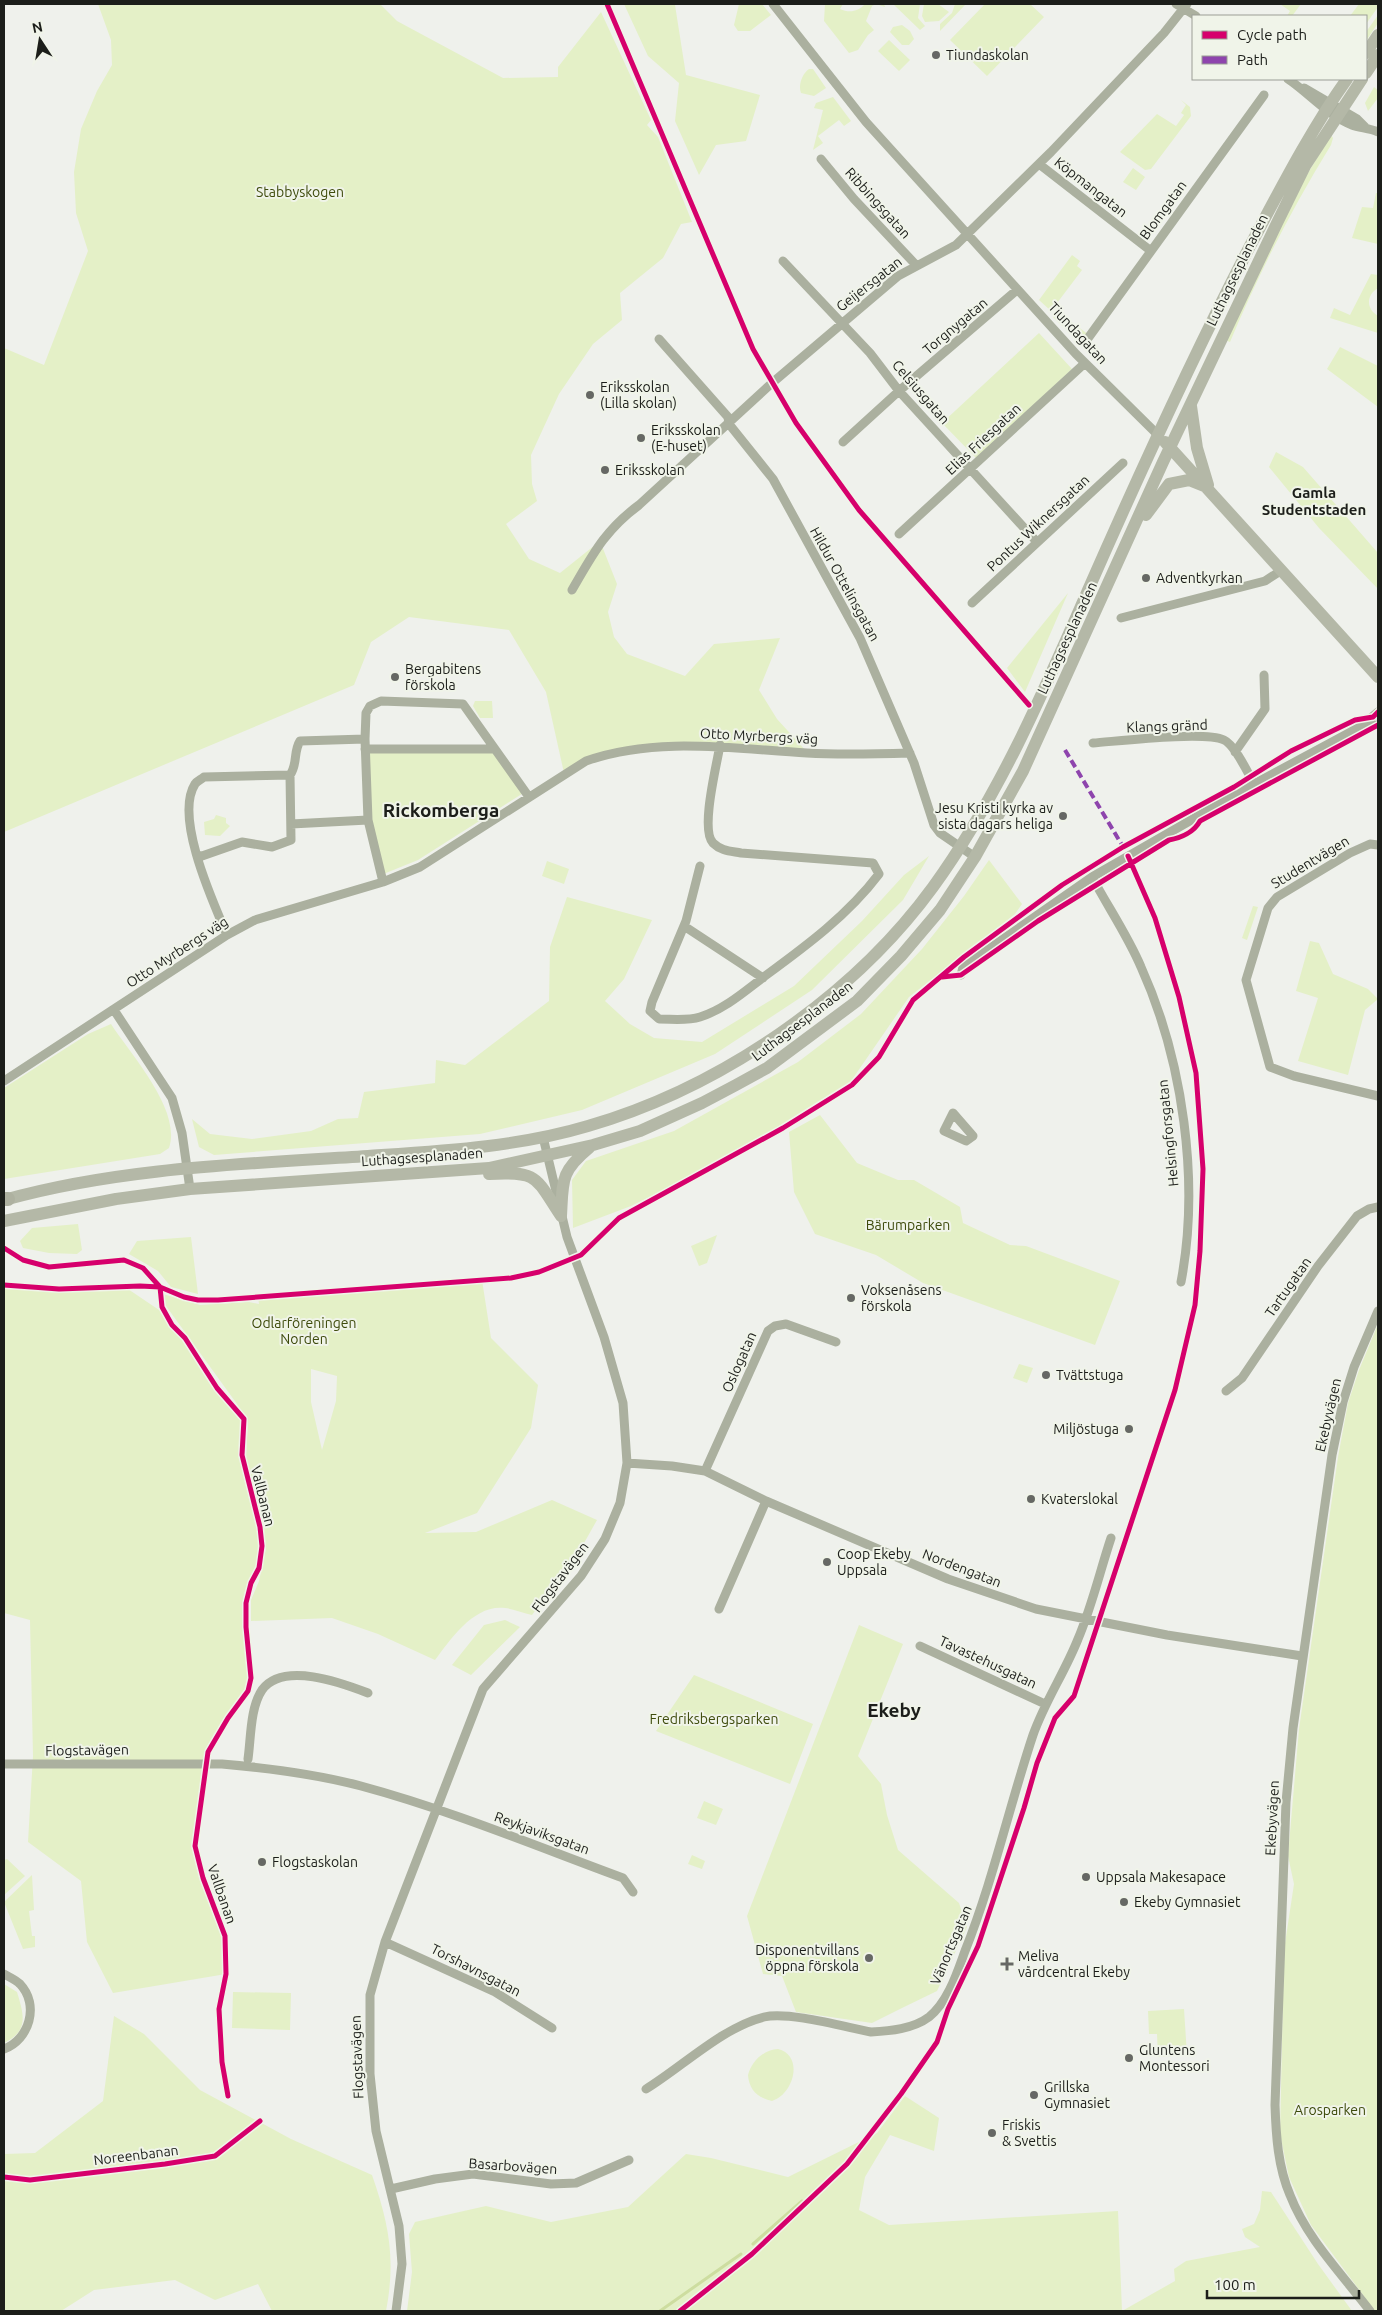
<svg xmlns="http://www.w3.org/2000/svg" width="1382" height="2315" font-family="Ubuntu,sans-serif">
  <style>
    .green { fill: #e4f0c7; fill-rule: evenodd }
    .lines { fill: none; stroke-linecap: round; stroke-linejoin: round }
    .stream { stroke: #cddda0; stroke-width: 3 }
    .street { stroke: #abb09f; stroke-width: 9 }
    .secondary { stroke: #b4b8a7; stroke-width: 12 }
    .primary { stroke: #aeb1a0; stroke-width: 14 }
    .quiet { stroke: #8e44ad; stroke-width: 4; stroke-dasharray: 8 4; stroke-linecap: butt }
    .cycleway-casing { stroke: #f0f4e9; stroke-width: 8 }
    .cycleway { stroke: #d6006c; stroke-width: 5 }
    .poi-dot { fill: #666864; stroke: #f0f4e9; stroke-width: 2 }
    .labels { text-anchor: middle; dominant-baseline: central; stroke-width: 4; stroke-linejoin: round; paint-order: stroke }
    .poi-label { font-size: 14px; fill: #1c1e1a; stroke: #f0f4e9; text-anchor: start }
    .street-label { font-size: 14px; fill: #1c1e1a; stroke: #f0f4e9 }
    .park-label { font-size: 14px; fill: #3e4b0c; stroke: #f0f4e9 }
    .neighbourhood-label { font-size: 15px; font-weight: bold; fill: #1c1e1a; stroke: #f0f4e9 }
    .district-label { font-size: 19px; font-weight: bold; fill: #1c1e1a; stroke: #f0f4e9 }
  </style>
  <rect width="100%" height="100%" fill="#eff1ec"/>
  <path class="green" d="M98 4H380L397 21 503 78 558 77V67L601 12 651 120 647 125 658 137 692 222 681 224 663 258 620 293 622 320 593 344 559 394 531 455 532 484 537 501 506 524 529 559 560 573 600 541 617 584 608 612 614 637 627 654 685 676 714 644 780 638 759 690 777 719 808 753 720 745 613 753 564 773 546 692 509 630 409 617 371 642 354 685 4 832V348L44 365 88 251 76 213 74 172 81 129 97 91 112 65 111 40Z
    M624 4 675 5 686 75 760 95 746 141 716 145 699 175 675 121 679 83 648 56Z
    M739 4H762L771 15 750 31H738L734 25Z
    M825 4H843L840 9C849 13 858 12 865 4H884L885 7 876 4 872 6 866 21 874 30 868 35 858 50 849 53 824 21Z
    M893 4H920L918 18 925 26 920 30Z
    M924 4H938L949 12 939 21 925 22 922 16Z
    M955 4H966L940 31V24L952 13Z
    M985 4H1030L1044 17 987 76 950 40Z
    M1280 4H1301L1292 16H1287L1290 11Z
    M1359 4H1378V7L1366 24V16H1350Z
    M1378 15V23L1366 41V32Z
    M902 25 910 31 914 39 909 45H902L890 32 893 27Z
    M889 40 910 60 899 71 878 51Z
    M809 69H813L826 88 814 96 801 93C798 85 802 74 809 69Z
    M1374 87 1378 90V98L1368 111 1365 103Z
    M833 97 851 121 844 126 839 120 818 136 823 143 813 150 823 110 814 108 816 103Z
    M1181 100 1190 107 1191 116 1151 169 1145 170 1120 152 1157 114 1176 126 1184 115 1181 113 1186 105Z
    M1331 135 1333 138 1331 145C1292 208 1259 273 1230 342L1225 340 1302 183Z
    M1133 168 1145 177 1136 190 1123 182Z
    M1376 193H1378V244L1352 238 1362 207 1373 208Z
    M1072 255 1080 261 1077 266 1082 270 1051 311 1039 300Z
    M1371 274 1378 275V288C1366 295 1366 309 1378 316V333L1330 318 1334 308 1350 315Z
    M1057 312 1088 334 1080 343 1053 317Z
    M1039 333 1072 369 976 458 942 423Z
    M1340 347 1378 366V407L1327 369Z
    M1276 452 1303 467 1378 553V589L1319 528 1269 467Z
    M1068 593 1025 692 1007 668Z
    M475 701H492L493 718H480L473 706Z
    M365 749H494L525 792 418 860 381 875 368 820Z
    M216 815 226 818V823L230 826 220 836 205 835 204 822 214 819Z
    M929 856 903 900 812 990 715 1054 582 1110 480 1134 214 1155 199 1147 192 1119 210 1134 252 1139 311 1131 338 1119 358 1118 364 1092 435 1083 436 1060 465 1065 549 1001 550 947 567 897 652 920 624 979 605 1001 630 1024 654 1038 702 1042 794 986 862 921 904 875Z
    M989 860 1022 904 1015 914 909 997 849 1084 720 1162 631 1206 573 1228 572 1180 586 1161 674 1131 798 1062 861 1014 922 949 964 896Z
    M547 861 569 869 564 884 542 876Z
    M1253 906 1258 907 1247 940 1242 938Z
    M1310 941 1319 943 1333 974 1368 989 1378 999 1365 1010 1348 1075 1298 1061 1318 998 1296 991Z
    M111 1024C131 1055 182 1110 169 1148L160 1154 4 1179V1088L88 1034Z
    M820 1115 857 1163 898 1180H914L960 1207 963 1223 1010 1245 1026 1246 1120 1281 1095 1345 923 1283 876 1255 815 1234 794 1192 789 1132Z
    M78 1224 82 1250 77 1254 49 1253 23 1248 20 1241 32 1228Z
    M717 1235 707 1263 699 1266 691 1246Z
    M191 1237 198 1294 171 1287 158 1271 129 1254 137 1241Z
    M482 1280 491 1338 538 1385 531 1428 477 1513 425 1533 476 1532 552 1500 597 1520 579 1552 532 1615C523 1613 514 1609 505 1608 474 1604 451 1639 435 1660L378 1634 332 1618 251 1621V1600L259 1581 266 1548 246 1458 248 1423 237 1404 166 1306 163 1294 200 1305 249 1302 259 1304 258 1296ZM311 1369 337 1376 336 1401 322 1450 311 1402Z
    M4 1285 59 1289 125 1287 165 1314 190 1343 217 1388 244 1419 242 1455 260 1527 262 1546 259 1568 251 1583 246 1603V1627L251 1678 248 1691 228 1718 208 1752 195 1846 203 1878 225 1936 226 1974 113 1993 87 1942 81 1881 28 1842 33 1756 30 1620 4 1613Z
    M1378 1324V2311H1375L1311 2225 1289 2177 1280 2134 1284 1950 1294 1884 1288 1856 1299 1729 1338 1457 1348 1403 1359 1370Z
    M1019 1364 1033 1368 1027 1383 1013 1378Z
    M505 1620 520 1627 471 1675 452 1665 484 1625Z
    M859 1625 903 1644 858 1756 881 1784 887 1815 898 1850 959 1903 967 1927 937 1991 902 2008 872 2023 796 2012 782 1976 763 1974 747 1916Z
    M694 1675 813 1724 790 1784 656 1731Z
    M704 1801 723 1809 716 1825 697 1818Z
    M692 1855 705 1861 702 1869 688 1864Z
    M7 1859 25 1876 4 1895V1860Z
    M32 1875 34 1910 29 1911 32 1936H35V1947L23 1949 4 1902Z
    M4 1984 17 1992C24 2015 29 2031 4 2043Z
    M233 1992 291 1993 290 2030 232 2028Z
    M1184 2009 1187 2055 1158 2057 1157 2034H1149L1148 2011Z
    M114 2016 144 2034 200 2090 291 2139 372 2175C389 2224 396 2259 386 2311H272L258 2284 215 2300 175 2280 94 2290 61 2311H4V2154L35 2153 103 2101Z
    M778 2049C805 2056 793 2095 772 2101 758 2098 749 2090 748 2075 752 2061 763 2050 778 2049Z
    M905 2096 939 2118 934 2151 890 2135 865 2177 859 2210 889 2225 1118 2211 1122 2311 1175 2281 1174 2269 1186 2261 1260 2247 1245 2237 1242 2229 1254 2224 1260 2210 1262 2191 1271 2192 1318 2264 1352 2311H407L412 2272 409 2234 415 2222 486 2206 551 2222 628 2207 686 2154 711 2158 788 2177 877 2133Z"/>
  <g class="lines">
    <path class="stream" d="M753 2244 802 2201
      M660 2311 741 2254"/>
    <path class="street" d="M773 4 866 122 1076 354 1158 435
      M1176 4 1196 16
      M1288 79C1309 93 1327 115 1352 125 1359 128 1370 128 1378 132
      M1304 88 1357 119 1365 127
      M821 159 854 199 916 265
      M1039 164 1151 251
      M783 261 870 353 899 391 1037 542
      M659 339 728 417 729 424 773 479 860 638 914 763 934 825 940 833 975 857
      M1086 341 1264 95
      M843 442 899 391 1017 290
      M899 534 1085 363
      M572 590C593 554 605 530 639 505L772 383 898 276 956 245 1051 152 1164 33 1187 4
      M972 603 1123 463
      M1121 618 1265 581 1282 570
      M1360 727 1378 725
      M1093 743C1120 741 1204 731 1224 740 1235 745 1248 773 1254 784
      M365 749H494
      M1235 752 1265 709 1264 675
      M291 824 368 820
      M1378 845 1370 844 1350 853 1277 897 1268 908 1246 980 1270 1067 1294 1076 1378 1096
      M198 855 202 856 242 842 272 847 291 840 290 775
      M700 866 686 921 652 1002 650 1011 659 1019C673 1019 687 1021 700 1017 725 1009 745 991 765 976 806 946 848 915 879 874L873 863 741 853C731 851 721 851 713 843 700 830 717 764 720 745
      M1092 877C1108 907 1128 936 1141 967 1183 1060 1200 1182 1181 1282
      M383 882 368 820 365 739 366 713 370 706 381 701 463 704 529 797
      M684 926 763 978
      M227 935C213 902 174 817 195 784 197 781 202 779 204 777L290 775C298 764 293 752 300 741L365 739
      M961 975 963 967 1092 877 1254 784 1360 727 1378 712
      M114 1010 172 1098 182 1133 190 1189
      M4 1081 227 935 255 920 383 882 420 867 586 761C657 736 734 749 807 753 841 755 876 754 910 753
      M953 1113 973 1136 966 1141 944 1131Z
      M1226 1391 1242 1378 1318 1266 1357 1216 1369 1209 1378 1207
      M627 1463 672 1466 705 1471 766 1501 948 1579 1036 1609 1167 1635 1302 1656
      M705 1471 768 1331 775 1326 786 1324 836 1342
      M719 1609 766 1501
      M920 1646 1045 1704
      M248 1759C251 1738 250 1708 262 1690 283 1661 342 1683 368 1693
      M4 1764H222C268 1768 316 1774 361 1786 450 1810 536 1846 623 1878L633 1892
      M385 1942 495 1992 552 2028
      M4 1974C9 1977 16 1980 20 1984 40 2005 29 2040 4 2049
      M646 2089C682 2067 723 2027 764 2017 788 2011 845 2027 871 2032 890 2031 913 2029 929 2017 948 2002 957 1973 965 1951 993 1881 1009 1807 1033 1735 1045 1701 1065 1672 1078 1639 1092 1606 1100 1571 1111 1538
      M391 2189 435 2179 473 2174 551 2184 576 2183 629 2160
      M396 2311 402 2264 399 2226 376 2131 370 2074V1995L385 1942 483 1689 581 1576 605 1539 620 1503 627 1463 623 1403 604 1337 567 1237 543 1137
      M1370 2311C1342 2274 1307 2239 1290 2195 1278 2167 1276 2136 1275 2105L1286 1802 1293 1728 1332 1455 1343 1402 1354 1367 1378 1311"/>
    <path class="secondary" d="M1366 53 1378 35
      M1366 73 1378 55
      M1191 406 1197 448 1208 485
      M1165 442 1378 677
      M1146 515 1169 484 1189 480 1204 486
      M489 1174C539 1171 535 1177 561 1216
      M4 1200C122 1167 247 1164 368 1156 442 1151 518 1147 588 1126 719 1088 852 998 933 887 999 796 1044 691 1089 588 1140 472 1192 358 1250 246 1280 190 1310 131 1347 79
      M561 1216C563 1181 560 1172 589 1148
      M4 1221 116 1199 190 1189 489 1168 593 1145 640 1131 702 1103 736 1085 767 1068 857 1001 901 956 940 910 975 857 1023 771 1163 462 1277 223 1305 166 1362 79"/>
    <path class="primary" d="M4 1199H8"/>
    <path class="quiet" d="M1065 750 1125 850"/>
    <defs>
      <path id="cycleway" d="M607 4 753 349 796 423 859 510 1029 705
        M942 977 961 975 1038 921 1169 840C1181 838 1194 832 1200 821L1378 725
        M4 1248 23 1260 49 1267 124 1260 143 1268 160 1287 162 1307 172 1325 185 1338 217 1388 244 1419 242 1455 260 1527 262 1546 259 1568 251 1583 246 1603V1627L251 1678 248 1691 228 1718 208 1752 195 1846 203 1878 225 1936 226 1974 219 2009 222 2062 228 2096
        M4 1285 59 1289 140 1286 160 1287 184 1297 198 1300H218L511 1278 539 1272 581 1255 619 1218 783 1128 852 1085 879 1057 913 1000 964 957 1062 885 1123 847 1234 787 1291 751 1355 720 1373 717 1378 712
        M4 2177 30 2180 165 2164 215 2156 260 2121
        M680 2311 752 2254 847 2164 901 2094 937 2042 948 2009 978 1946 1024 1808 1037 1763 1055 1718 1074 1696 1175 1390 1195 1305 1200 1251 1203 1169 1196 1073 1179 997 1155 918 1128 856"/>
    </defs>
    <use href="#cycleway" class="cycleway-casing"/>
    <use href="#cycleway" class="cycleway"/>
  </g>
  <g class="poi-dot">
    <circle cx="936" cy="55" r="5"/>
    <circle cx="590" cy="395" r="5"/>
    <circle cx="641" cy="438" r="5"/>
    <circle cx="605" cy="470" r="5"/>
    <circle cx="1146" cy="578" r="5"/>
    <circle cx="395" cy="677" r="5"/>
    <circle cx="1063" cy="816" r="5"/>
    <circle cx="851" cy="1298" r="5"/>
    <circle cx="1046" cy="1375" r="5"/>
    <circle cx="1129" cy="1429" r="5"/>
    <circle cx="1031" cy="1499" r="5"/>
    <circle cx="827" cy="1562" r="5"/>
    <circle cx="262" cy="1862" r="5"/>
    <circle cx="1086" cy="1877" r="5"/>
    <circle cx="1124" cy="1902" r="5"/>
    <circle cx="869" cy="1958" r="5"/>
    <path d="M1004.5 1956.5h5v5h5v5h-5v5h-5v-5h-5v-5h5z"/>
    <circle cx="1129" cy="2058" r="5"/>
    <circle cx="1034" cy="2095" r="5"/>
    <circle cx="992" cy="2133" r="5"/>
  </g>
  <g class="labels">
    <g class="poi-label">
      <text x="946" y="55">Tiundaskolan</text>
      <text x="600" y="387">Eriksskolan<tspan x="600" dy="16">(Lilla skolan)</tspan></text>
      <text x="651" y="430">Eriksskolan<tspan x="651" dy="16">(E-huset)</tspan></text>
      <text x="615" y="470">Eriksskolan</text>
      <text x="1156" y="578">Adventkyrkan</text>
      <text x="405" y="669">Bergabitens<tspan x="405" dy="16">förskola</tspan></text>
      <text x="1053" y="808" text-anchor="end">Jesu Kristi kyrka av<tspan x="1053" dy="16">sista dagars heliga</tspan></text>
      <text x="861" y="1290">Voksenåsens<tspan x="861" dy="16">förskola</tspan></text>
      <text x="1056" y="1375">Tvättstuga</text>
      <text x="1119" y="1429" text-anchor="end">Miljöstuga</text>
      <text x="1041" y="1499">Kvaterslokal</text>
      <text x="837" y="1554">Coop Ekeby<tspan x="837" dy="16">Uppsala</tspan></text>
      <text x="272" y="1862">Flogstaskolan</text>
      <text x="1096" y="1877">Uppsala Makesapace</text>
      <text x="1134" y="1902">Ekeby Gymnasiet</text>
      <text x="859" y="1950" text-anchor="end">Disponentvillans<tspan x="859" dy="16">öppna förskola</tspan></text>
      <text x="1018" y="1956">Meliva<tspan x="1018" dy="16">vårdcentral Ekeby</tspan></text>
      <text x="1139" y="2050">Gluntens<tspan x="1139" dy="16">Montessori</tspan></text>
      <text x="1044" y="2087">Grillska<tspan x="1044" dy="16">Gymnasiet</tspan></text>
      <text x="1002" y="2125">Friskis<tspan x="1002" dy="16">&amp; Svettis</tspan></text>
    </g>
    <g class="street-label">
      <text transform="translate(1091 187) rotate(38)">Köpmangatan</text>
      <text transform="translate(878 203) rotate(48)">Ribbingsgatan</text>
      <text transform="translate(1163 210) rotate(-54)">Blomgatan</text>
      <text transform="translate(1237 270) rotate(-64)">Luthagsesplanaden</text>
      <text transform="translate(869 284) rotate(-38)">Geijersgatan</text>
      <text transform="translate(955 326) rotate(-40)">Torgnygatan</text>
      <text transform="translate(1078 333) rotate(47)">Tiundagatan</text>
      <text transform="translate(921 392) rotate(49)">Celsiusgatan</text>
      <text transform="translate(983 439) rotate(-43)">Elias Friesgatan</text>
      <text transform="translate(1038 523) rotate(-43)">Pontus Wiknersgatan</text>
      <text transform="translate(845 584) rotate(61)">Hildur Ottelinsgatan</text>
      <text transform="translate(1067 638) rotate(-65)">Luthagsesplanaden</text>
      <text transform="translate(1167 726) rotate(-2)">Klangs gränd</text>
      <text transform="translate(759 736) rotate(3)">Otto Myrbergs väg</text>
      <text transform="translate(1310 862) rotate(-31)">Studentvägen</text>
      <text transform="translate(177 952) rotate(-33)">Otto Myrbergs väg</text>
      <text transform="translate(802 1021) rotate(-37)">Luthagsesplanaden</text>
      <text transform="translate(1168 1133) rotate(-96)">Helsingforsgatan</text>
      <text transform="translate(422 1157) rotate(-4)">Luthagsesplanaden</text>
      <text transform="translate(1288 1287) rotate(-55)">Tartugatan</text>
      <text transform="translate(739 1362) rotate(-66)">Oslogatan</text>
      <text transform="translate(1328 1415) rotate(-77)">Ekebyvägen</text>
      <text transform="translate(263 1496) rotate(76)">Vallbanan</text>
      <text transform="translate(962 1568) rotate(21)">Nordengatan</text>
      <text transform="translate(560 1577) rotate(-53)">Flogstavägen</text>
      <text transform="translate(988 1662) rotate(25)">Tavastehusgatan</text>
      <text transform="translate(87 1750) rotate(-1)">Flogstavägen</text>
      <text transform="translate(1272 1818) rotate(-87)">Ekebyvägen</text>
      <text transform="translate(542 1833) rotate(20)">Reykjaviksgatan</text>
      <text transform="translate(222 1894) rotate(71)">Vallbanan</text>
      <text transform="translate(951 1945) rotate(-67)">Vänortsgatan</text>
      <text transform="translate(476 1970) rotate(27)">Torshavnsgatan</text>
      <text transform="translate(357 2057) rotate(-92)">Flogstavägen</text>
      <text transform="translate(136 2155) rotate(-7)">Noreenbanan</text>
      <text transform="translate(513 2166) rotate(4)">Basarbovägen</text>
    </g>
    <g class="park-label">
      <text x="300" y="192">Stabbyskogen</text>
      <text x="908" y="1225">Bärumparken</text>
      <text x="304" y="1323">Odlarföreningen<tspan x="304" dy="16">Norden</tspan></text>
      <text x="714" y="1719">Fredriksbergsparken</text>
      <text x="1330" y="2110">Arosparken</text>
    </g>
    <g class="neighbourhood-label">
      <text x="1314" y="492">Gamla<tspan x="1314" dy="17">Studentstaden</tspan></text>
    </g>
    <g class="district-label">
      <text x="441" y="810">Rickomberga</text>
      <text x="894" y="1710">Ekeby</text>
    </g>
  </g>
  <rect width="1382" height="2315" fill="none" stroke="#1c1e1a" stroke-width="10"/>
  <rect x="1192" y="15" width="175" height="65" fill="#f0f4e9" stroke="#9b9e96"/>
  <rect x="1202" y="31" width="25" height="8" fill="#d6006c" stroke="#9b9e96"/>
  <text x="1237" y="40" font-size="15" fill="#1c1e1a">Cycle path</text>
  <rect x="1202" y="56" width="25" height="8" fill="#8e44ad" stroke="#9b9e96"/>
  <text x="1237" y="65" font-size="15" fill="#1c1e1a">Path</text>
  <g transform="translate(40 40) rotate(348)" stroke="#f0f4e9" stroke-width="4" paint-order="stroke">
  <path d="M0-4L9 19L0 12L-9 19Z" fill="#1c1e1a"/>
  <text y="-8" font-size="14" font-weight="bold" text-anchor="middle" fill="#1c1e1a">N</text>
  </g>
  <path d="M1207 2290v8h152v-8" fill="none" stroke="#1c1e1a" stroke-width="2.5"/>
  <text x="1214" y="2290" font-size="15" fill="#1c1e1a" stroke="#f0f4e9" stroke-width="4" paint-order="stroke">100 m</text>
</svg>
